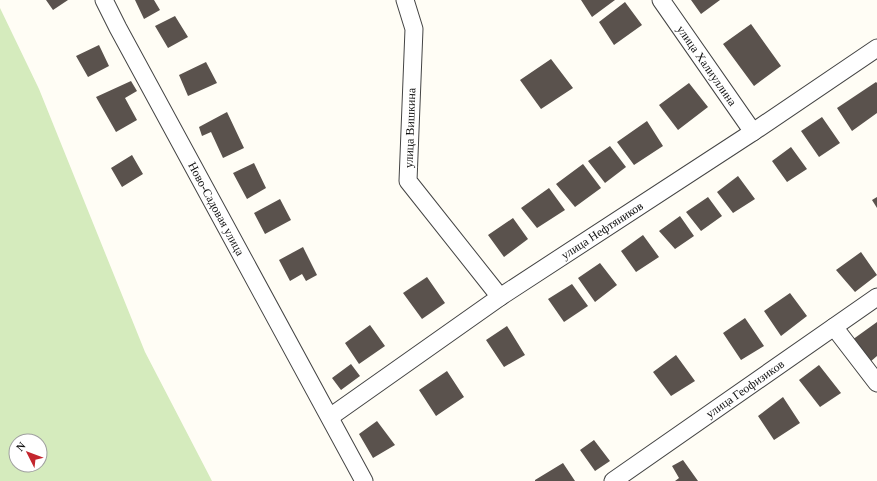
<svg xmlns="http://www.w3.org/2000/svg" width="877" height="481" font-family="'Times New Roman',serif">
  <style>
    .green { fill: #d5ebbd; fill-rule: evenodd }
    .building { fill: #5a524d }
    .lines { fill: none; stroke-linecap: round; stroke-linejoin: round }
    .minor-casing { stroke: #444; stroke-width: 19 }
    .minor { stroke: #fff; stroke-width: 17 }
    .labels { text-anchor: middle; dominant-baseline: central; stroke-width: 4; stroke-linejoin: round; paint-order: stroke }
    .street-label { font-size: 12px; fill: #111; stroke: #fff }
  </style>
  <rect width="100%" height="100%" fill="#fffdf5"/>
  <path class="green" d="M0 8 39 89 145 352 212 481H0ZM16 441H40V465H16Z"/>
  <path class="building" d="M46 0H68L53 10Z
    M135 0H154L160 10 144 19Z
    M581 0H615L592 17Z
    M691 0H720L701 14Z
    M625 2 642 25 614 45 599 22Z
    M175 16 188 37 168 48 155 26Z
    M751 24 781 66 754 86 723 44Z
    M99 45 109 66 88 77 76 56Z
    M551 59 573 88 541 109 520 80Z
    M206 62 217 83 188 96 179 75Z
    M131 81 137 91 125 98 137 120 116 132 96 97Z
    M876 82 877 83V113L852 131 837 108Z
    M689 83 708 107 678 130 659 105Z
    M227 112 244 148 223 158 211 132 202 136 199 127Z
    M822 117 840 143 819 157 801 131Z
    M647 121 663 146 634 165 617 142Z
    M610 146 626 167 605 183 588 161Z
    M791 147 807 169 787 182 772 161Z
    M132 155 143 174 122 187 111 168Z
    M254 163 266 188 247 199 233 173Z
    M583 164 601 188 575 207 556 184Z
    M738 176 755 199 733 213 717 192Z
    M549 188 565 210 537 228 521 208Z
    M708 197 722 216 701 231 686 212Z
    M877 197V208L872 200Z
    M280 199 291 220 265 234 254 213Z
    M680 216 694 236 675 249 659 231Z
    M513 218 528 239 504 257 488 235Z
    M643 235 659 257 636 272 621 251Z
    M303 247 317 275 306 281 302 274 290 281 279 260Z
    M861 252 877 275 855 292 836 270Z
    M600 263 617 285 595 302 578 278Z
    M427 277 445 303 422 319 403 293Z
    M572 284 588 306 564 322 548 299Z
    M790 293 807 316 781 336 764 311Z
    M745 318 764 346 741 360 723 333Z
    M877 322V356L870 362 852 340Z
    M370 325 385 346 359 364 345 343Z
    M507 326 525 355 504 367 486 340Z
    M676 355 695 381 671 396 653 372Z
    M351 364 360 376 341 390 332 378Z
    M819 365 841 393 820 407 799 380Z
    M447 371 464 397 436 416 419 390Z
    M783 397 800 423 774 440 758 416Z
    M377 421 395 445 373 458 359 434Z
    M594 440 610 461 595 471 580 450Z
    M683 460 698 481H675L679 478 672 466Z
    M563 463 575 481H535V480Z"/>
  <g class="lines">
    <defs>
      <g id="minor">
        <path id="s1" d="M104 0 118 28 364 481"/>
        <path d="M405 0 414 29 408 181 500 297"/>
        <path id="s2" d="M661 0 753 132"/>
        <path d="M834 327 877 383"/>
        <path id="s3" d="M330 417 500 297 753 132 877 48"/>
        <path id="s4" d="M613 481 877 297"/>
      </g>
    </defs>
    <use href="#minor" class="minor-casing"/>
    <use href="#minor" class="minor"/>
  </g>
  <g class="labels">
    <g class="street-label">
      <text stroke="none"><textPath href="#s2" startOffset="80">улица Халиуллина</textPath></text>
      <text transform="translate(410 128) rotate(-88)">улица Вишкина</text>
      <text stroke="none"><textPath href="#s1" startOffset="237">Ново-Садовая улица</textPath></text>
      <text stroke="none"><textPath href="#s3" startOffset="330">улица Нефтяников</textPath></text>
      <text stroke="none"><textPath href="#s4" startOffset="161">улица Геофизиков</textPath></text>
    </g>
  </g>
  <g transform="translate(28 453) rotate(312)"><circle r="19" fill="#ffffff" stroke="#a0a0a0"/>
  <path d="M0-3L7 15L0 10L-7 15Z" fill="#c4262e"/>
  <text y="-6" font-size="11" font-weight="bold" text-anchor="middle" fill="#111111">N</text>
  </g>
</svg>
